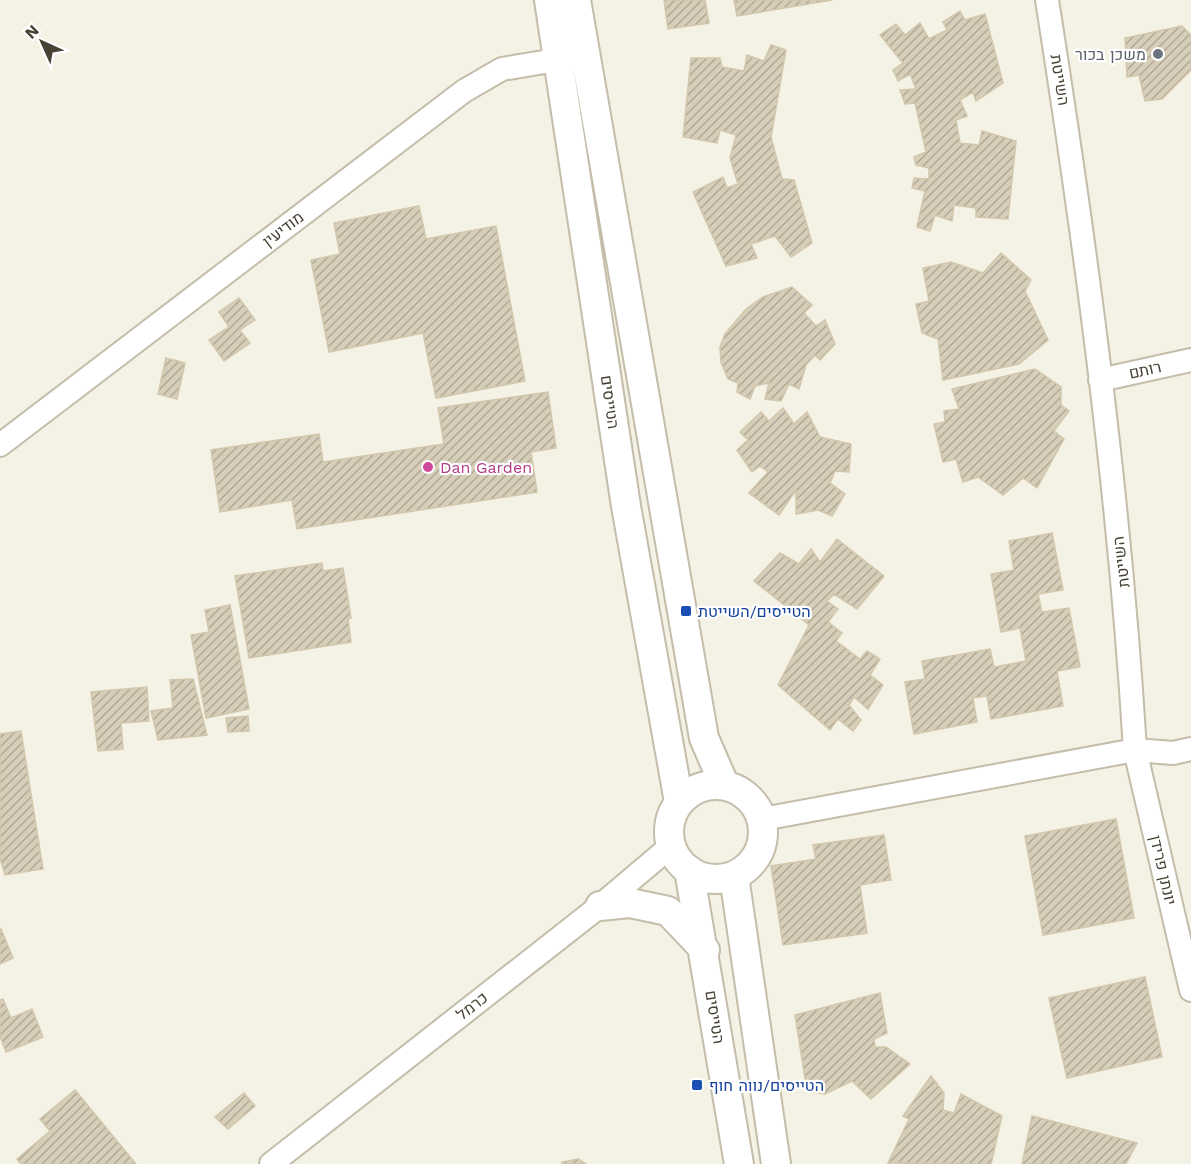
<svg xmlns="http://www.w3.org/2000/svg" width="1191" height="1164" font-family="'Work Sans',Heebo,sans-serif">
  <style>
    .building { fill: url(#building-hatch); stroke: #d2c7ac; stroke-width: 1.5 }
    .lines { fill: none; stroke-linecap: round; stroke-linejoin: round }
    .minor-casing { stroke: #c3bda9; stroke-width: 26 }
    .tertiary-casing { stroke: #c3bda9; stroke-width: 32 }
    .minor { stroke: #fff; stroke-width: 22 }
    .tertiary { stroke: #fff; stroke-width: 28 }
    .worship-dot { fill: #6b7280; stroke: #fff; stroke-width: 2 }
    .hotel-dot { fill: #d1479c; stroke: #fff; stroke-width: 2 }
    .transit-dot { fill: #1a4fb4; stroke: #fff; stroke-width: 2 }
    .labels { text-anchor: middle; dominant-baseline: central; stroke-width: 4.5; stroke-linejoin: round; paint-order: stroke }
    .worship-label { font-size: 16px; fill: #5b616d; stroke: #fff; text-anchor: end }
    .street-label { font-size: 16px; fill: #474234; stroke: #fff }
    .hotel-label { font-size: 16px; fill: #b23c85; stroke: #fff; text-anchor: start }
    .transit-label { font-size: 16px; fill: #164399; stroke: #fff; text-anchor: start }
  </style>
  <defs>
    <pattern id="building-hatch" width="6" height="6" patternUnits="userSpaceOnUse" patternTransform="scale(1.5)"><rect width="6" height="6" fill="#d7ceb9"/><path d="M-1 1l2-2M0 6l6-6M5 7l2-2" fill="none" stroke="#b0a997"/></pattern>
  </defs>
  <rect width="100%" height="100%" fill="#f4f1e5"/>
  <path class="building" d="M664 0H705L709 23 668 29Z
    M734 0H832L737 16Z
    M960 11 965 20 985 14 1003 83 976 101 973 92 960 100 967 116 956 120 960 143 979 145 982 131 1016 141 1008 219 976 217V208L954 205 952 221 935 215 930 231 917 227 925 191 912 188 914 178 929 179V168L916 165 914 157 926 152 915 103 905 104 900 90 916 89 910 74 898 81 893 70 903 63 880 35 896 24 905 35 920 23 929 39 947 30 943 22Z
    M1182 26 1191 35V70L1162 99 1145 101 1139 75 1127 77 1125 38Z
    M771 45 786 50 771 137 782 179 794 180 812 243 791 257 775 236 751 244 757 258 726 266 693 192 723 177 727 188 738 184 730 158 736 135 720 130 717 143 683 137 691 58H720L722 67 744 71 747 55 764 61Z
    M419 206 426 239 496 226 525 381 436 398 423 333 329 352 311 260 340 254 334 223Z
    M1001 253 1031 280 1025 291 1048 340 1019 364 943 380 938 339 922 333 916 304 929 301 923 268 951 262 983 273Z
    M792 287 812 305 804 313 816 326 825 320 835 344 820 360 815 355 806 365 799 389 789 384 781 401 765 399 769 383 755 386 750 399 737 392 738 383 728 379 721 362 720 347 725 334 746 309 763 297Z
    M239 298 255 320 240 330 250 343 224 361 209 340 229 327 219 312Z
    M166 358 185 363 177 399 158 394Z
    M1035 369 1061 387V405L1069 411 1054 431 1064 439 1037 488 1023 478 1003 495 978 477 963 482 956 459 943 462 934 424 945 422 944 411 959 409 952 389Z
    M548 392 556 448 531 452 537 492 297 529 292 500 220 512 211 450 319 434 323 462 444 444 438 408Z
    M783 408 794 424 807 412 820 437 851 444 849 472 835 471 830 483 845 494 832 516 818 510 796 514V490L779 515 749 493 768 472 760 466 752 472 737 450 748 440 740 432 761 412 769 421Z
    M1052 533 1063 590 1038 594 1042 612 1069 608 1080 667 1057 671 1063 706 991 719 987 696 973 698 977 722 914 734 905 682 925 679 922 661 990 649 994 667 1026 661 1020 628 1001 632 991 574 1014 570 1009 541Z
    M837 539 884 576 857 609 834 594 827 601 838 609 828 622 842 633 836 641 860 659 867 651 880 659 870 675 883 685 868 709 854 697 849 705 861 720 853 731 838 719 830 730 778 685 809 625 754 581 780 553 799 564 811 549 820 562Z
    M322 563 323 571 343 568 351 618 348 619 351 642 249 658 235 576Z
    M230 605 249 709 206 718 191 635 209 632 205 610Z
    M193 679 207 735 158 740 151 711 173 708 170 680Z
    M147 687 149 721 121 723 123 749 98 751 91 692Z
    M248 716 249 731 228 732 226 718Z
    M21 731 43 869 5 875 0 858V734Z
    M1116 819 1134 918 1043 935 1025 836Z
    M884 835 891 880 860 885 867 933 783 945 771 866 816 859 813 845Z
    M1 929 13 958 0 964V930Z
    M1145 977 1162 1057 1067 1078 1049 998Z
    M880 993 887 1033 874 1039 875 1047H886L910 1064 871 1099 852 1081 825 1094 807 1091 795 1015Z
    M3 999 11 1018 32 1009 43 1037 6 1052 0 1036V1000Z
    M931 1076 944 1093 943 1110 954 1113 961 1094 1002 1116 991 1164 888 1163 909 1119 903 1116Z
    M75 1090 136 1164H21L17 1159 50 1131 40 1119Z
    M244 1093 255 1106 228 1129 215 1117Z
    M1032 1116 1137 1143 1126 1164H1022Z
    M578 1159 586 1164H562V1162Z"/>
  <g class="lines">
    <defs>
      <path id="minor" d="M1100 380 1191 360
        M0 445 464 91 502 69 574 57
        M1191 749 1173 753 1135 750 1191 990
        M763 819 1135 750C1120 499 1086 248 1047 0
        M271 1164 600 906 671 846"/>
      <path id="tertiary" d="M549 0 626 506 679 802
        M576 0 704 738 724 784
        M669 832a47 47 0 1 1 94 0a47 47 0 1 1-94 0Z
        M689 870 739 1164
        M734 876 776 1164
        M600 906 630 903 668 911 705 950"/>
    </defs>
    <use href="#minor" class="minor-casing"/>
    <use href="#tertiary" class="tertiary-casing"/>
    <use href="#minor" class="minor"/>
    <use href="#tertiary" class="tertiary"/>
  </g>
  <circle class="worship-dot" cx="1158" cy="54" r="6"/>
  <circle class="hotel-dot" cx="428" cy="467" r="6"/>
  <g class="transit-dot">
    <rect x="680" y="605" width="12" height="12" rx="3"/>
    <rect x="691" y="1079" width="12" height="12" rx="3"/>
  </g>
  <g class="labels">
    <g class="worship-label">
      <text x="1146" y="54">משכן בכור</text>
    </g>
    <g class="street-label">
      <text transform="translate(1060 80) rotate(81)">השייטת</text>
      <text transform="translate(283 229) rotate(-37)">מודיעין</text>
      <text transform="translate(1145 370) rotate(-12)">רותם</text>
      <text transform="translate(610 402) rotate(82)">הטייסים</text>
      <text transform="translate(1121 562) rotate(-97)">השייטת</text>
      <text transform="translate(1163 870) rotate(77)">יונתן פרידן</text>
      <text transform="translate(472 1006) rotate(-38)">כרמל</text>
      <text transform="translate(715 1017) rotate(81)">הטייסים</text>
    </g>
    <g class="hotel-label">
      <text x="440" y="467">Dan Garden</text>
    </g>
    <g class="transit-label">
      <text x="698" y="611">הטייסים/השייטת</text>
      <text x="709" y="1085">הטייסים/נווה חוף</text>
    </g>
  </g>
  <g transform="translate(42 42) rotate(315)" stroke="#ffffff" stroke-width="4.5" paint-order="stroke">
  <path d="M0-4.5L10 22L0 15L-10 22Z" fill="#474234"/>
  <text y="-9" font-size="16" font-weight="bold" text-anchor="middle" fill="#474234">N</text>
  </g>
</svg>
